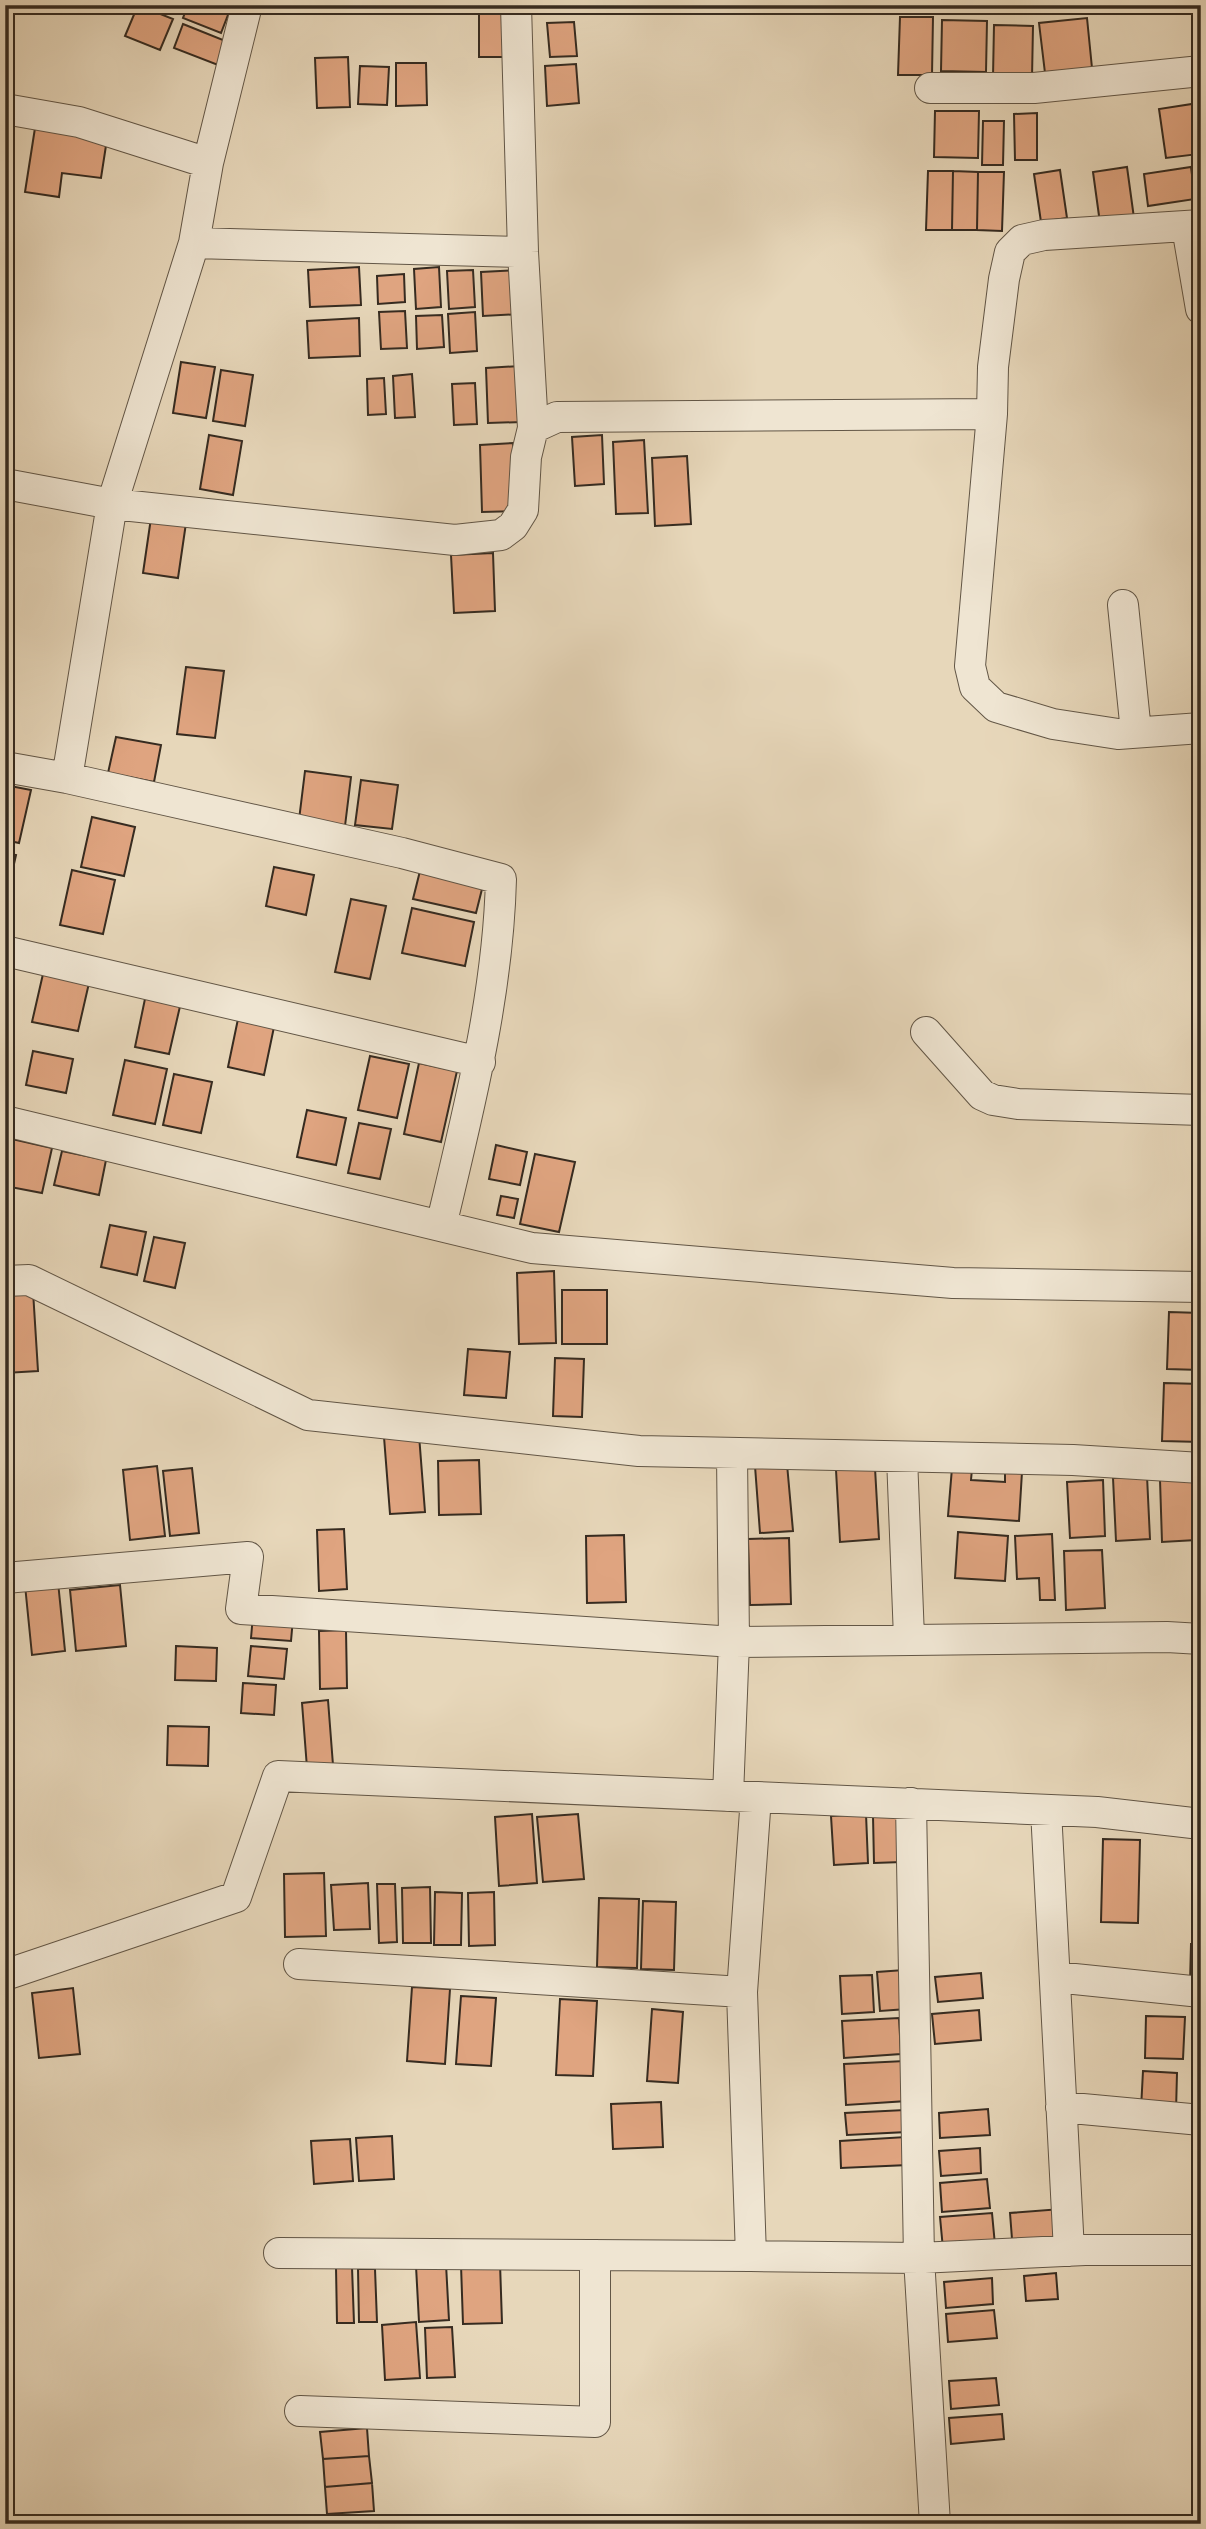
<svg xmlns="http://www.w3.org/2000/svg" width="1206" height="2529" font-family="'IM FELL DW Pica',serif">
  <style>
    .building { fill: #dfa480; stroke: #362b20; stroke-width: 2 }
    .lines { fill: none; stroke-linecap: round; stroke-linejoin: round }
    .minor-casing { stroke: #625646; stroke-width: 32 }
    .minor { stroke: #efe5d2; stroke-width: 30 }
  </style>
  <rect width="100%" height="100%" fill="#e7d7ba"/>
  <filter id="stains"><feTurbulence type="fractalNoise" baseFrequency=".00286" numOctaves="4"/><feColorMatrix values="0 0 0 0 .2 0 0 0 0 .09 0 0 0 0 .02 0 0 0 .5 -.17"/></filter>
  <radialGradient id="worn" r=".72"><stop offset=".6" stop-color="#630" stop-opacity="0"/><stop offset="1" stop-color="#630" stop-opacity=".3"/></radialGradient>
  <path class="building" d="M138 5 173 19 160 50 125 36Z
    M188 5H226L231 7 221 33 183 18Z
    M479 5H507L508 57H479Z
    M946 5H983V12L946 11Z
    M900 17H933L932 75H898Z
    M1087 18 1092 68 1045 73 1039 23Z
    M942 20 987 21 986 72 941 71Z
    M574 22 577 56 550 57 547 23Z
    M183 24 228 42 218 65 174 48Z
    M994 25 1033 26 1032 78 993 77Z
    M348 57 350 107 317 108 315 58Z
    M396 63H426L427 105 396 106Z
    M576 64 579 103 547 106 545 66Z
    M360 66 389 67 387 105 358 104Z
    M1192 104 1199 154 1166 158 1159 109Z
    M935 111H979L978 158 934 157Z
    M1037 113V160H1015L1014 114Z
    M983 121H1004L1003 165H982Z
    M35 128 107 139 101 178 62 173 59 197 25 192Z
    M1127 167 1134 218 1100 223 1093 172Z
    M1191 167 1195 199 1148 206 1144 174Z
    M1060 170 1067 218 1041 222 1034 174Z
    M928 171H953L952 230H926Z
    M953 171 978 172 977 230H952Z
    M978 172H1004L1002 231 977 230Z
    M359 267 361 305 310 307 308 270Z
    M439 267 441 307 416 309 414 269Z
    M473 270 475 307 449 309 447 271Z
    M517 270 520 314 483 316 481 272Z
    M404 274 405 302 378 304 377 276Z
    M405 311 407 348 381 349 379 312Z
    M475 312 477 351 450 353 448 314Z
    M442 315 444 347 417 349 416 316Z
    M359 318 360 356 309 358 307 321Z
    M181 362 215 367 206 418 173 413Z
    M520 366 522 422 488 423 486 368Z
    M221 370 253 375 245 426 213 421Z
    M412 374 415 417 395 418 393 376Z
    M384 378 386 414 368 415 367 379Z
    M475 383 477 424 454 425 452 384Z
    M209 435 242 441 233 495 200 489Z
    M602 435 604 484 575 486 572 437Z
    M644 440 648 513 616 514 613 442Z
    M513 443 517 511 482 512 480 445Z
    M687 456 691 524 655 526 652 458Z
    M151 518 186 523 178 578 143 573Z
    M493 553 495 611 454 613 451 555Z
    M186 667 224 671 215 738 177 734Z
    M116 737 161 745 154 782 108 773Z
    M305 771 351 777 345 826 299 820Z
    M361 780 398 785 392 829 355 825Z
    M5 785 31 790 19 843 5 840Z
    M92 817 135 827 124 876 81 867Z
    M5 853 16 855 5 904Z
    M274 867 314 875 306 915 266 906Z
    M72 870 115 880 103 934 60 925Z
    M420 871 483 885 476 913 413 899Z
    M351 899 386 906 370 979 335 972Z
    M412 908 474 922 465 966 402 953Z
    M43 974 89 983 78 1031 32 1022Z
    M146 994 181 1002 169 1054 135 1047Z
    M238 1019 274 1027 264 1075 228 1067Z
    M33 1051 73 1059 66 1093 26 1085Z
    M370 1056 409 1064 397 1118 358 1110Z
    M125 1060 167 1069 155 1124 113 1115Z
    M419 1063 457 1071 441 1142 404 1134Z
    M174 1074 212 1082 201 1133 163 1125Z
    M307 1110 346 1118 336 1165 297 1157Z
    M359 1123 391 1129 380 1179 348 1173Z
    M12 1139 52 1148 42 1193 5 1186V1172Z
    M496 1145 527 1152 520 1185 489 1179Z
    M62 1151 106 1160 99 1195 54 1185Z
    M535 1154 575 1162 559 1232 520 1224Z
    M501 1196 518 1199 514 1218 497 1215Z
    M110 1225 146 1232 137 1275 101 1267Z
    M154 1237 185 1243 175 1288 144 1281Z
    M554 1271 556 1343 519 1344 517 1273Z
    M562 1290H607V1344H562Z
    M33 1291 38 1371 5 1373V1293Z
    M1169 1312 1201 1313V1370L1167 1369Z
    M468 1349 510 1352 506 1398 464 1395Z
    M555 1358 584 1359 582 1417 553 1416Z
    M1164 1383 1201 1384V1442L1162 1441Z
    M419 1435 425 1512 390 1514 384 1437Z
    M479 1460 481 1514 439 1515 438 1461Z
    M787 1464 793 1531 760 1533 755 1466Z
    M157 1466 165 1536 130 1540 123 1470Z
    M192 1468 199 1533 170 1536 163 1471Z
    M875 1468 879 1539 840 1542 836 1470Z
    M952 1468 972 1469 971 1480 1005 1482V1471L1022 1472 1019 1521 948 1516Z
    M1147 1476 1150 1539 1116 1541 1113 1478Z
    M1193 1479 1196 1540 1162 1542 1160 1480Z
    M1103 1480 1105 1536 1070 1538 1067 1482Z
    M344 1529 347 1589 319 1591 317 1530Z
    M958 1532 1008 1536 1005 1581 955 1578Z
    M1052 1534 1055 1600H1040L1039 1578 1017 1579 1015 1536Z
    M624 1535 626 1602 587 1603 586 1536Z
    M789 1538 791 1604 750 1605 748 1539Z
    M1102 1550 1105 1608 1066 1610 1064 1551Z
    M58 1582 65 1651 32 1655 25 1585Z
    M120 1585 126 1646 76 1651 70 1590Z
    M253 1615 293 1618 291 1641 251 1638Z
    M346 1630 347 1688 320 1689 319 1631Z
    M176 1646 217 1648 216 1681 175 1680Z
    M251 1646 287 1649 284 1679 248 1676Z
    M243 1683 276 1685 274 1715 241 1713Z
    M328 1700 333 1765 307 1768 302 1703Z
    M168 1726 209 1727 208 1766 167 1765Z
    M532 1814 537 1883 499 1886 495 1817Z
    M578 1814 584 1879 543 1882 537 1817Z
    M866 1814 868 1863 834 1865 831 1816Z
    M901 1815 902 1862 874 1863 873 1816Z
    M1103 1839 1140 1840 1138 1923 1101 1922Z
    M324 1873 326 1936 285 1937 284 1874Z
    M368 1883 370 1929 334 1930 331 1885Z
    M377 1884H395L397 1942 379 1943Z
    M430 1887 431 1943H403L402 1888Z
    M435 1892 462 1893 461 1945H434Z
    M494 1892 495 1945 469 1946 468 1893Z
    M599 1898 639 1899 637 1968 597 1967Z
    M643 1901 676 1902 674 1970 641 1969Z
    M5 1906H8L14 1964 5 1965Z
    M1191 1944 1201 1945V1984H1190Z
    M904 1970 907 2009 880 2011 877 1972Z
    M981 1973 983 1998 938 2002 935 1977Z
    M872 1975 874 2012 842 2014 840 1976Z
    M412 1987 450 1989 445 2064 407 2061Z
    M73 1988 80 2054 39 2058 32 1993Z
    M461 1996 496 1998 491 2066 456 2064Z
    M560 1999 597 2001 593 2076 556 2075Z
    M652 2009 683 2012 678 2083 647 2081Z
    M979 2010 981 2040 935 2044 932 2014Z
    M1146 2016 1185 2017 1183 2059 1145 2058Z
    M899 2018 901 2054 844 2058 842 2021Z
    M905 2061 907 2101 846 2105 844 2064Z
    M1143 2071 1177 2073 1176 2111 1141 2109Z
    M661 2102 663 2147 613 2149 611 2104Z
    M988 2109 990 2135 940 2138 939 2113Z
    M905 2110 907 2132 847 2135 845 2113Z
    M392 2136 394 2179 359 2181 356 2138Z
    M906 2137 908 2165 841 2168 840 2141Z
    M350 2139 353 2181 314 2184 311 2141Z
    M980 2148 981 2173 941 2176 939 2151Z
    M987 2179 990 2208 942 2212 940 2183Z
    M1061 2209 1065 2248 1013 2252 1010 2213Z
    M992 2213 995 2245 943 2249 940 2217Z
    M500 2263 502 2323 463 2324 461 2265Z
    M446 2264 449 2320 419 2322 416 2266Z
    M336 2267H352L354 2323H337Z
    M358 2269H375L377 2322H359Z
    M1056 2273 1058 2299 1026 2301 1024 2276Z
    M992 2278 993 2304 946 2308 944 2282Z
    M994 2310 997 2338 948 2342 946 2314Z
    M416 2322 420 2378 385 2380 382 2325Z
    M452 2327 455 2377 427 2378 425 2328Z
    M996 2378 999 2405 951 2409 949 2381Z
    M1002 2414 1004 2439 951 2444 949 2418Z
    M367 2428 369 2456 323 2459 320 2432Z
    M369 2456 372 2483 325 2487 323 2459Z
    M372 2483 374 2511 327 2514 325 2487Z"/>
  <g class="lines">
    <defs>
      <path id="minor" d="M516 5 523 252 533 428
        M930 88H1034L1201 71
        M5 109 79 122 208 163
        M1187 227 1201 309
        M194 243 523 252
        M992 414 970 666 975 687 996 707 1053 724 1118 734 1201 728
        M5 484 112 504 194 243 208 163 247 5
        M1123 605 1136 732
        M5 767 67 778 402 853 501 879C498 997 468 1112 441 1226
        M67 778 112 504 455 540 501 535 513 526 523 510 526 457 533 428 557 417 992 414 993 367 1004 279 1010 252 1022 240 1044 235 1201 225
        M5 951 480 1062
        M926 1032 982 1095 993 1100 1018 1104 1201 1110
        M5 1121 532 1248 953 1283 1201 1287
        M5 1281 29 1280 308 1415 639 1451 1073 1460 1201 1468
        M902 1457 909 1638
        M5 1578 248 1557 241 1609 734 1642 1167 1637 1201 1639
        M728 1796 734 1642 732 1454
        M1046 1810 1069 2251
        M299 1964 742 1992 751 2256 919 2258 911 1803
        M5 1975 236 1897 278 1776 1097 1812 1201 1824
        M1055 1977 1201 1992
        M742 1992 756 1797
        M1061 2107 1201 2120
        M279 2253 751 2256
        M300 2411 595 2422V2255
        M935 2524 919 2258 1085 2250H1201"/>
    </defs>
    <use href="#minor" class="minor-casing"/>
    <use href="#minor" class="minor"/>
  </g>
  <rect width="1206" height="2529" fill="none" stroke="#e7d7ba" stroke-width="28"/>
  <rect x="7" y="7" width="1192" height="2515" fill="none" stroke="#362b20" stroke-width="3.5"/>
  <rect x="14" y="14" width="1178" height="2501" fill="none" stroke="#362b20" stroke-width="2"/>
  <rect width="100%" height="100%" filter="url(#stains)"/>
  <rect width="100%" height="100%" fill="url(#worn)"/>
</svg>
